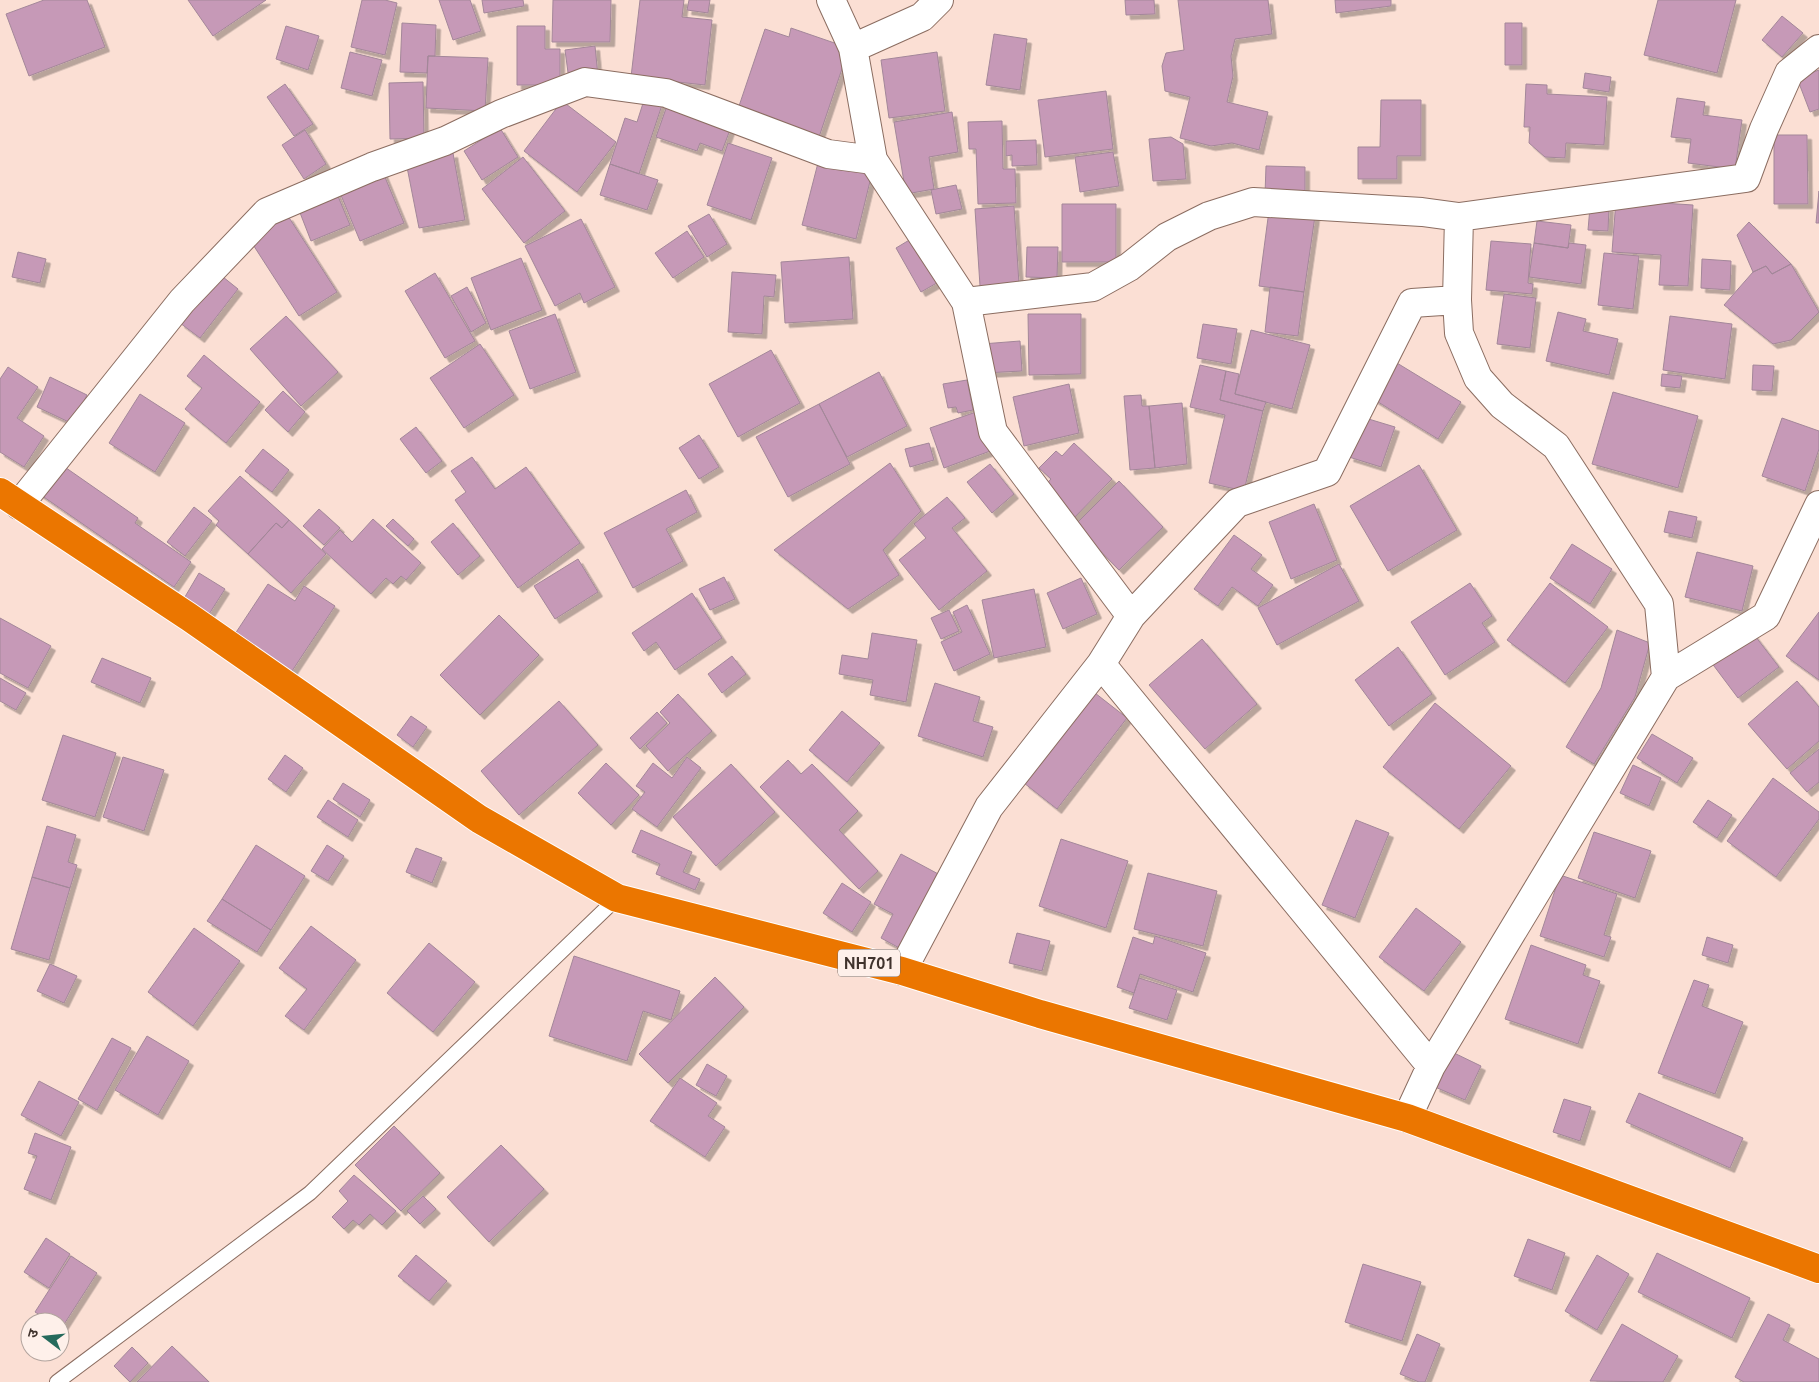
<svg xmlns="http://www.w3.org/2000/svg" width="1819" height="1382" font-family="Ubuntu,'Noto Sans Devanagari',sans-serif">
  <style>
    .building { fill: #c699b7; stroke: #a38799; filter: url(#shadow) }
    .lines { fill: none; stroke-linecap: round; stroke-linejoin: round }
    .lane-casing { stroke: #8b6d61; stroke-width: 16 }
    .street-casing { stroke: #8b6d61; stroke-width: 30 }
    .highway-casing { stroke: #fff; stroke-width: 30 }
    .lane { stroke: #fff; stroke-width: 14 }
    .street { stroke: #fff; stroke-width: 28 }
    .highway { stroke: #eb7600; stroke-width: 28 }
    .labels { text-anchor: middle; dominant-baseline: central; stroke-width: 4.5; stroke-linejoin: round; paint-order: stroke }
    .shield { fill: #fef0ea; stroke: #796c66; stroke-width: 1 }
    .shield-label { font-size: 16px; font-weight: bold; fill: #40332d }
  </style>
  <defs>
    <filter id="shadow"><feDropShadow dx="4.5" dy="4.5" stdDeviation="0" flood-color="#0004"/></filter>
  </defs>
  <rect width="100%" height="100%" fill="#fbdfd4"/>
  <path class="building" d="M44 0H87L105 47 29 76 6 14Z
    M188 0H266L213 36Z
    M362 0H385L397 3 385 55 351 47Z
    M439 0H470L481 31 453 40Z
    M482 0H523L524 6 484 13Z
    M553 0H611L610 42H552Z
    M640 0H684L682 17 712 20 705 85 631 77Z
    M689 0H710L708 13 687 10Z
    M1125 0H1154L1155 14 1126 15Z
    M1178 0H1268L1272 34 1235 39 1231 56 1233 76 1227 102 1268 112 1259 150 1232 143 1211 146 1180 138 1190 97 1165 91 1162 66 1166 53 1184 50Z
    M1335 0H1391V6L1336 13Z
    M1658 0H1736L1717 73 1644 55Z
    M1782 16 1803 33 1782 57 1762 40Z
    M402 23 436 25 435 56H428L427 73 400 72Z
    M1505 23H1522V65H1505Z
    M286 26 319 36 308 70 276 59Z
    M517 26H545V49H560V85H517Z
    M791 28 849 48 819 137 738 109 765 29 789 37Z
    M994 34 1027 39 1020 90 986 85Z
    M595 46 598 76 569 80 565 50Z
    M350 52 382 60 372 96 341 88Z
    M937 52 945 111 889 118 881 60Z
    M428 56 488 58 485 111 426 108Z
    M1819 70V109L1810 112 1797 78Z
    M1585 73 1611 77 1609 92 1583 88Z
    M423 82 424 138 390 139 389 83Z
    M285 84 313 124 294 136 267 97Z
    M1526 84 1547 85V94L1607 97 1604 145 1566 143 1565 158 1545 157 1529 143 1530 127H1524Z
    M1106 91 1113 149 1045 157 1038 100Z
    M645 97 663 102 639 174 610 164 625 118 637 122Z
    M1677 98 1705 102 1703 115 1742 120 1735 169 1688 163 1691 139 1671 137Z
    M669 100 733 122 722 151 700 143 697 151 656 137Z
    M1381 100H1421V156H1397V179H1358V147H1380Z
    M562 101 616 142 577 192 524 151Z
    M952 112 958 152 929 157 934 189 906 194 894 122Z
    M1002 121 1003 169H1015L1016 203 978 204 976 149H969L968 122Z
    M500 128 518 157 482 180 464 151Z
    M305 130 326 164 304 179 282 145Z
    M1774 135H1807L1808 204H1774Z
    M1171 137 1183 144 1186 179 1153 181 1149 139Z
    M1036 140 1037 165 1012 166V155L1006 156V141Z
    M728 143 772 158 751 220 707 205Z
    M1113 152 1119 186 1080 192 1075 157Z
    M453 153 465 220 419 228 406 162Z
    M523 157 565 211 524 243 482 189Z
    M819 159 872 173 856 239 802 225Z
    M610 164 658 180 647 210 600 195Z
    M1266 166 1305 167V195L1265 194Z
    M382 170 404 223 360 241 338 188Z
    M956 185 962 209 936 214 931 190Z
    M335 189 350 225 311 241 297 205Z
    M1819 191V223H1816Z
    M1616 200 1693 205 1688 286 1659 285 1661 255 1612 252Z
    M1270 203 1316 209 1304 292 1259 286Z
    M1062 204H1116V262H1062Z
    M1014 206 1019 284 980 286 975 209Z
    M1590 207H1609L1608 231 1588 230Z
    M709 214 727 244 707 257 688 226Z
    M288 216 337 292 299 316 250 240Z
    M581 219 615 287 584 303 580 293 555 306 525 246Z
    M1537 221 1571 225 1568 248 1534 243Z
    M1749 222 1791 264 1772 274 1766 266 1753 272 1737 235Z
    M687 231 704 257 673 278 655 253Z
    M916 236 942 280 921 292 896 248Z
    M1491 241 1531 244 1528 283 1533 284 1532 294 1486 290Z
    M1534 243 1568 248 1569 243 1586 245 1581 284 1529 277Z
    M1027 247H1058L1057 278 1026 277Z
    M18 252 46 259 40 283 12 277Z
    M1604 253 1639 256 1633 309 1598 305Z
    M849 257 853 319 785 323 781 262Z
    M521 258 542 310 491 330 471 278Z
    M1702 259 1731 261 1730 290 1701 288Z
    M1791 264 1819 312 1791 340 1773 344 1724 305 1753 272 1766 266 1772 274Z
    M732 272 776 275 774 297 764 296 762 334 728 332Z
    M218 273 238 289 200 338 180 323Z
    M435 273 475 341 445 358 405 291Z
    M467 287 486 323 471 332 451 296Z
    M1270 287 1304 292 1298 336 1265 332Z
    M1504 294 1536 298 1530 348 1497 344Z
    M1558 312 1586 319 1583 331 1618 339 1609 375 1546 361Z
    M555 314 576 372 530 389 509 331Z
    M1028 314H1081V374L1029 375Z
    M286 316 338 372 301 406 250 349Z
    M1670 316 1732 324 1725 379 1663 370Z
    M1203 324 1237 329 1231 364 1197 358Z
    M1251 330 1310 345 1292 409 1235 394Z
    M1020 341 1022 371 984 373 982 344Z
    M480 344 514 395 464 428 430 378Z
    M771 350 800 403 738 437 709 384Z
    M204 355 260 402 226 443 185 409 202 388 187 376Z
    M1392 360 1461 402 1438 439 1370 397Z
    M1200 365 1226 371 1220 400 1263 411 1244 491 1209 483 1225 415 1190 407Z
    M1753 365 1774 366 1772 391 1752 390Z
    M8 367 38 387 17 418 44 436 24 467 0 452V379Z
    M1226 371 1239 374 1235 394 1266 402 1263 411 1220 400Z
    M879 372 907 426 847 457 819 404Z
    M1662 374 1682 376 1680 388 1661 386Z
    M50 377 87 395 73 424 37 407Z
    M967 380 973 410 958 413 956 407 948 408 943 384Z
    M1069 384 1079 433 1024 446 1013 397Z
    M283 391 305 412 288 432 265 410Z
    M1613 392 1698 416 1678 488 1592 464Z
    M140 394 185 423 155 472 109 443Z
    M1141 395 1142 406H1149L1155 468 1130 470 1124 396Z
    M1182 403 1187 464 1155 468 1149 406Z
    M819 404 850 464 788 497 756 437Z
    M979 411 993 450 944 468 930 428Z
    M1362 417 1395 427 1381 467 1349 457Z
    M1782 418 1819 431V449L1805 491 1762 476Z
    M416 427 442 461 426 473 400 439Z
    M699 435 719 467 699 479 679 448Z
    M929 443 934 460 910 467 905 449Z
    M1074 443 1112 479 1071 521 1040 491 1051 479 1039 468 1056 451 1062 456Z
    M263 449 289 470 272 492 245 471Z
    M472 457 495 489 526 467 580 543 518 588 455 500 466 492 451 471Z
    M59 463 138 518 135 523 191 562 174 587 38 493Z
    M890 463 921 511 883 550 899 575 848 609 774 550Z
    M990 464 1014 494 992 513 967 482Z
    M1419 465 1457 530 1388 571 1350 506Z
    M240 476 289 520 282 528 276 523 248 554 216 525 219 521 208 511Z
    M1119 481 1163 527 1119 570 1075 525Z
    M686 490 697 512 666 529 683 561 633 588 604 533Z
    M947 497 965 518 952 528 987 571 939 610 899 560 926 538 914 524Z
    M1314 504 1337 560 1291 579 1269 522Z
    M194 507 212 521 185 556 167 542Z
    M319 509 340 528 324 545 303 526Z
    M1669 511 1697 517 1692 538 1664 532Z
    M373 519 421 563 406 580 401 576 393 584 386 578 371 594 322 549 340 530 352 542Z
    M393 519 414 539 408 546 386 526Z
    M289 520 326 554 291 593 248 554 276 523 282 528Z
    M453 523 480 556 458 575 431 542Z
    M1234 535 1262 555 1251 569 1273 585 1258 606 1232 587 1218 606 1194 589Z
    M1572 544 1612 569 1590 604 1550 578Z
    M1697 552 1753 566 1742 611 1685 597Z
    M578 559 598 592 555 619 534 586Z
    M1339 564 1359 601 1277 645 1258 608Z
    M199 573 225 589 204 622 179 607Z
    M724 577 735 599 710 610 699 589Z
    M1081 578 1097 614 1063 629 1047 593Z
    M1470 583 1492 616 1482 623 1495 642 1445 675 1411 622Z
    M1550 583 1608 627 1565 683 1507 640Z
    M268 584 295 601 304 586 335 606 288 677 231 640Z
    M1034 589 1046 647 994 658 982 600Z
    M692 593 722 638 675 670 656 642 644 651 632 633Z
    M967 605 990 654 954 671 941 642 962 632 953 612Z
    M949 610 959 631 941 639 931 618Z
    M1819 612V680L1786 656Z
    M499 615 539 655 480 715 440 675Z
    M0 618 51 646 28 688 0 673Z
    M1617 630 1650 643 1635 697 1594 764 1566 747 1601 688Z
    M1752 632 1779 667 1738 698 1711 662Z
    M872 633 917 640 906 702 870 695 873 680 839 674 842 655 868 659Z
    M1202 639 1257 704 1205 749 1149 685Z
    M1398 647 1432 694 1389 726 1355 680Z
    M732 656 746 674 722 693 708 674Z
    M102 658 151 678 140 703 91 682Z
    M0 678 26 693 16 710 0 701Z
    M1797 681 1819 707V741L1787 769 1748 724Z
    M935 683 980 697 973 721 993 727 983 757 918 736Z
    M1095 693 1127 718 1057 809 1024 783Z
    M678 694 712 731 668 771 646 746 670 723 660 712Z
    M559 701 598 745 519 815 481 771Z
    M1435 703 1511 766 1459 829 1383 767Z
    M842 711 880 743 847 782 809 750Z
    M657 712 667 723 640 749 630 738Z
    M411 716 427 727 413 747 397 735Z
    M1652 734 1693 758 1677 783 1637 758Z
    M63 735 116 753 95 817 42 800Z
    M1819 749V782L1807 792 1790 773Z
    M285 755 303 768 286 792 268 779Z
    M123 757 164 770 144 831 103 817Z
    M687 757 701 768 657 827 632 809 645 792 636 786 653 763 672 778Z
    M788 760 801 774 812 764 858 811 839 830 878 871 859 889 760 787Z
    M606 763 639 795 611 825 578 793Z
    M731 764 775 812 716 866 673 817Z
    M1633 765 1661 778 1649 806 1620 793Z
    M1773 778 1819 812V819L1776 877 1727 841Z
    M343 783 370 800 360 817 333 799Z
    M328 800 358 820 348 837 317 817Z
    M1708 800 1732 815 1717 838 1693 822Z
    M1356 820 1389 833 1355 918 1322 905Z
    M47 826 76 835 68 862 77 865 70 888 32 877Z
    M641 830 692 852 683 872 700 879 695 890 656 874 660 864 632 852Z
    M1594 832 1651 851 1635 898 1578 878Z
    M1061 839 1128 861 1106 928 1039 906Z
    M256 845 305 876 271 930 222 899Z
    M327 845 344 856 328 881 311 871Z
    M416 848 442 858 432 883 406 872Z
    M901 854 942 876 903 950 881 938 893 914 874 904Z
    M1148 873 1217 891 1203 946 1134 929Z
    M1560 875 1617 894 1604 935 1611 937 1604 957 1540 936Z
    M32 877 70 888 49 960 11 949Z
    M842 883 871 902 852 932 823 913Z
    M222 899 271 930 257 952 207 921Z
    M1416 908 1461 942 1424 991 1379 957Z
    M311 926 356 960 304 1030 285 1016 307 989 279 968Z
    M194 928 240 961 193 1026 148 992Z
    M1017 933 1050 941 1042 971 1009 963Z
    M1155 936 1206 953 1193 992 1140 974 1134 993 1117 987 1133 937 1153 944Z
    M1707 937 1733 945 1728 963 1702 955Z
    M429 943 475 982 433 1032 387 993Z
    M1531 945 1586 965 1583 975 1600 981 1578 1044 1505 1019Z
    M574 956 680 991 671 1020 643 1011 627 1061 549 1036Z
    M50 964 77 976 64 1003 37 991Z
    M715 977 744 1007 668 1083 639 1054Z
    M1139 978 1177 990 1167 1020 1129 1008Z
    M1694 980 1709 985 1702 1006 1743 1022 1715 1094 1658 1073Z
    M147 1036 189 1061 158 1115 115 1090Z
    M112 1038 131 1048 97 1110 78 1099Z
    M1452 1052 1481 1066 1465 1100 1435 1087Z
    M707 1064 727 1076 716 1096 696 1085Z
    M680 1078 717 1103 708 1116 725 1127 705 1157 650 1121Z
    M39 1081 79 1102 61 1136 21 1115Z
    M1639 1093 1743 1138 1730 1168 1626 1122Z
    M1564 1099 1591 1107 1580 1141 1553 1132Z
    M394 1126 440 1173 401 1211 355 1165Z
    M35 1133 71 1147 51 1200 24 1189 37 1156 28 1153Z
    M501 1145 544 1189 489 1242 447 1197Z
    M354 1175 396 1211 382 1225 370 1214 359 1225 353 1220 344 1229 332 1217 348 1201 339 1191Z
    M423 1196 436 1209 420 1224 407 1211Z
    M46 1238 70 1254 49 1288 24 1272Z
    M1528 1239 1565 1253 1552 1290 1514 1276Z
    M1657 1253 1750 1298 1732 1338 1638 1292Z
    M416 1255 447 1281 429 1301 398 1276Z
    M1597 1255 1629 1274 1597 1330 1565 1311Z
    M71 1256 97 1273 61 1329 60 1322H51L35 1312Z
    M1363 1264 1421 1282 1402 1341 1345 1322Z
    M1768 1314 1790 1325 1783 1340 1819 1359V1382H1744L1735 1377Z
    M1622 1324 1678 1356 1663 1382 1590 1381Z
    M1417 1334 1440 1344 1425 1382H1419L1400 1374Z
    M172 1346 209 1382H137Z
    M132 1347 148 1363 130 1382 114 1366Z"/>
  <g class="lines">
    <defs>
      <path id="lane" d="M57 1382 310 1193 617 898"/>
      <path id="street" d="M831 0 853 48 873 160 966 302 993 432 1131 616
        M853 48 922 17 939 0
        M1459 217 1457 300 1459 333 1478 378 1502 405 1556 446 1659 604 1666 677
        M966 302 1093 287 1129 267 1167 237 1209 216 1253 202 1422 212 1459 217 1746 178 1764 129 1789 73 1819 49
        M19 505 182 301 267 212 372 167 445 141 501 114 585 82 666 93 828 154 873 160
        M1101 664 1431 1066
        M902 971 989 807 1101 664 1131 616 1237 503 1327 472 1412 303 1457 300
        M1407 1118 1431 1066 1666 677 1766 616 1819 505"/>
      <path id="highway" d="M0 492 189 617 479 819 617 898 902 971 1040 1014 1407 1118 1819 1269"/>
    </defs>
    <use href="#lane" class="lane-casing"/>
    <use href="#street" class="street-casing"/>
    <use href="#highway" class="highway-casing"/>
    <use href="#lane" class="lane"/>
    <use href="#street" class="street"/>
    <use href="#highway" class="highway"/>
  </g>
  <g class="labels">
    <rect class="shield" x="838" y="949.5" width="62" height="27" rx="4"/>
    <g class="shield-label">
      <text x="869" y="963">NH701</text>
    </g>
  </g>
  <g transform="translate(45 1337) rotate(286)"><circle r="24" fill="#fef0ea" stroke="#b2a49e"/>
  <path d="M0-4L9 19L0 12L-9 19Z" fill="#256a5c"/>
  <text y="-8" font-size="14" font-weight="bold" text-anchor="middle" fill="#40332d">उ</text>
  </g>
</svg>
